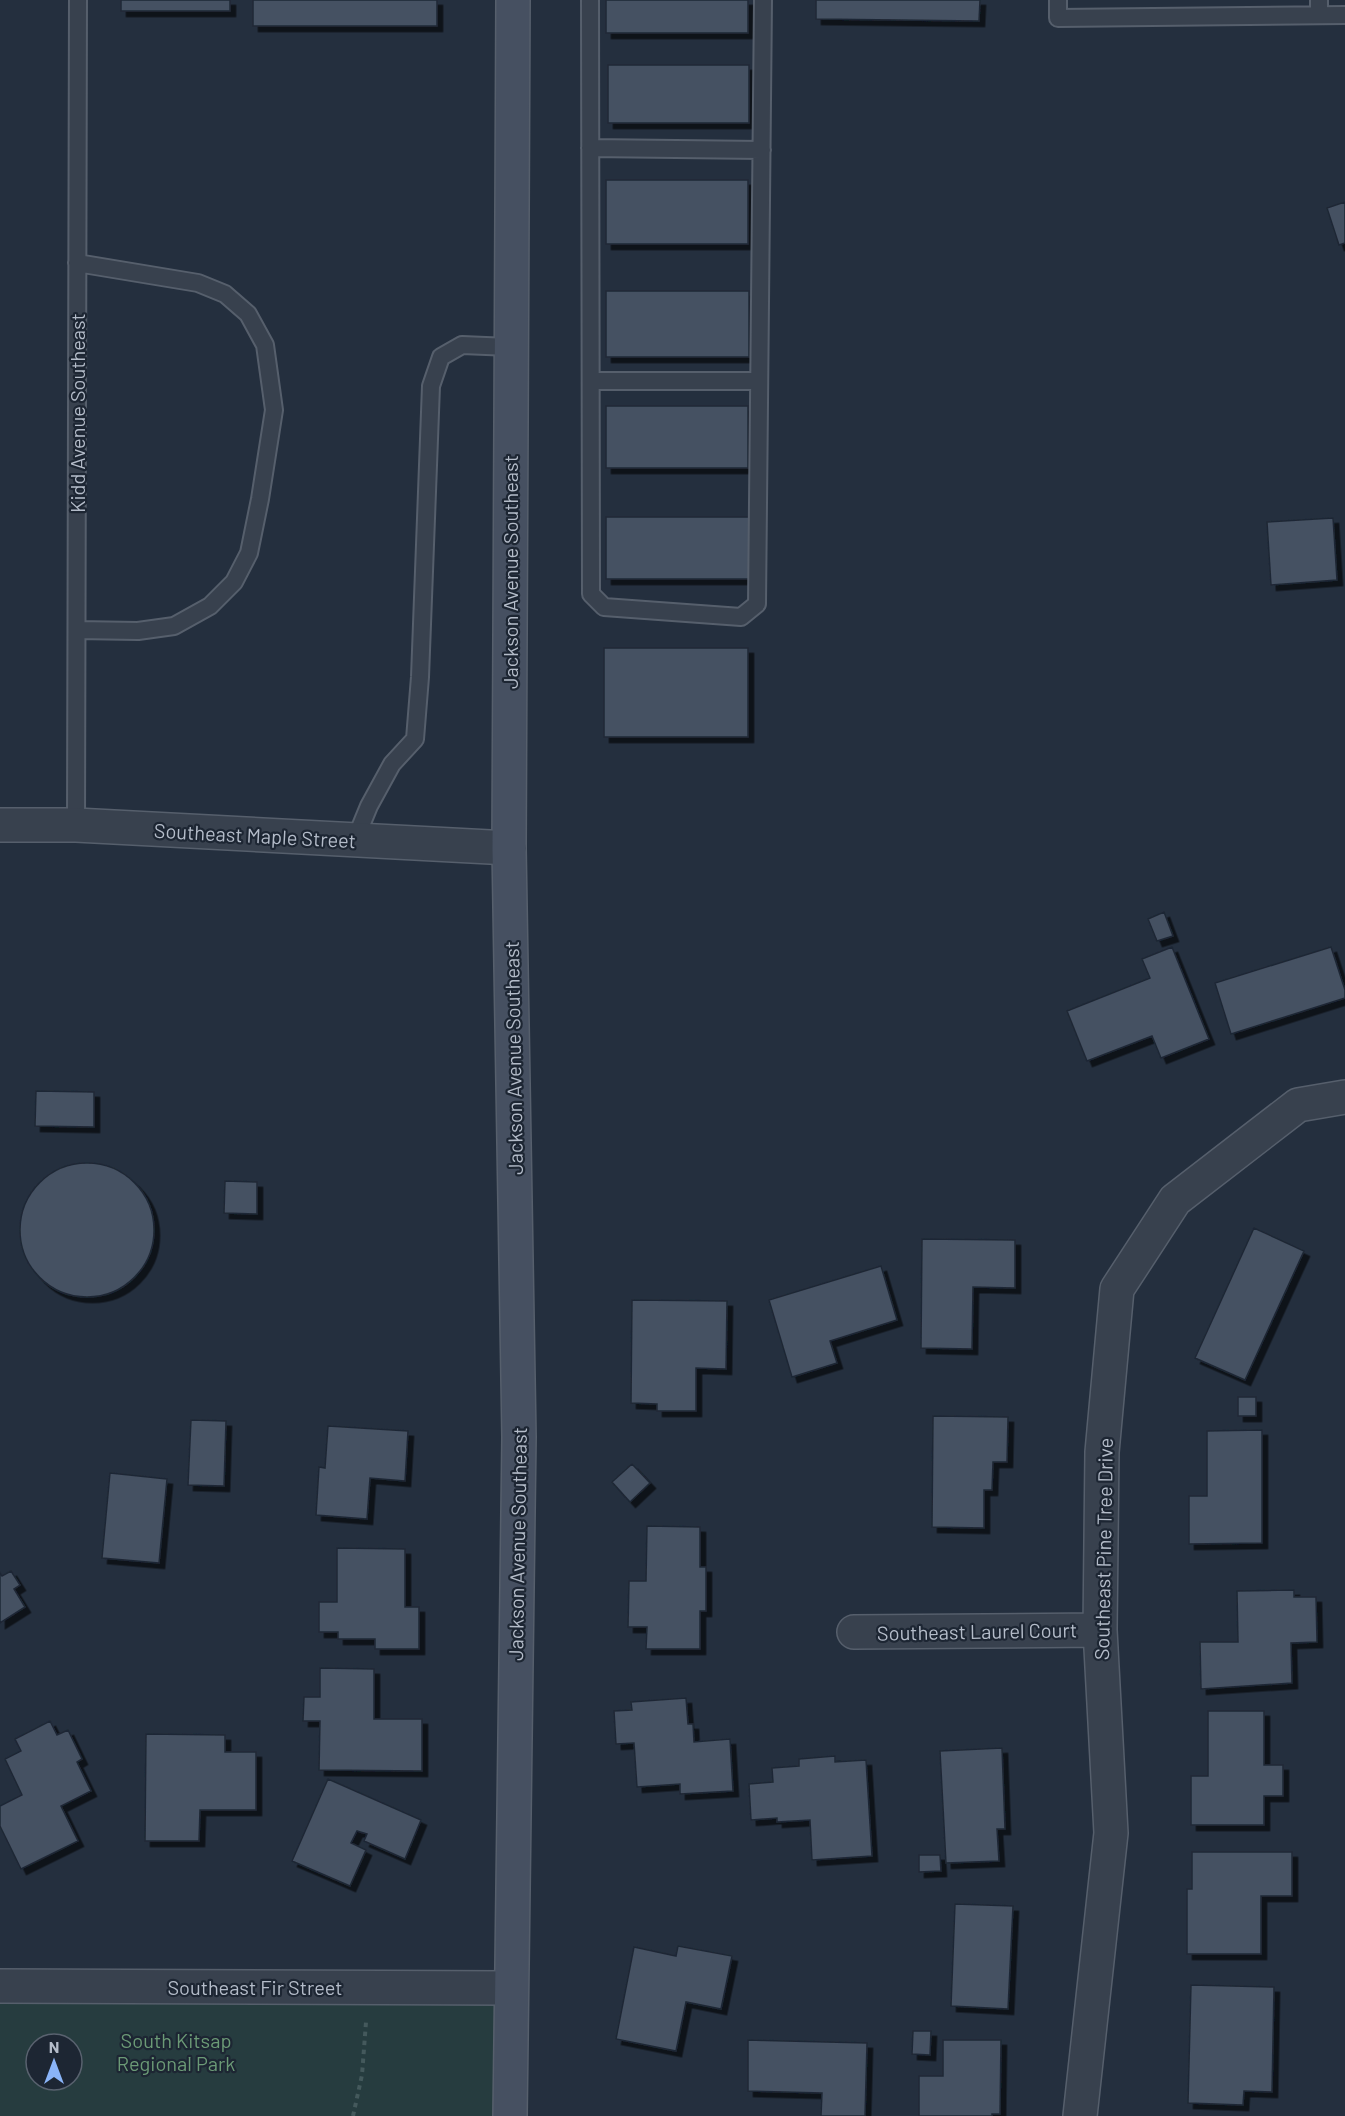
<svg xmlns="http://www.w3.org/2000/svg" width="1345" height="2116" font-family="Barlow,sans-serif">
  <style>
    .green { fill: #263c3f; fill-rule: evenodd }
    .building { fill: #455162; stroke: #1f2835; stroke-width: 1.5; filter: url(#shadow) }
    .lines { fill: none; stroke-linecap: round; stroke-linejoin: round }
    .service-casing { stroke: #565f6c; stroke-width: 20 }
    .minor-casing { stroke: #565f6c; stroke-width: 36 }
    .secondary-casing { stroke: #565f6c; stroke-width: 36 }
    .path { stroke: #44595c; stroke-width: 4; stroke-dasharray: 4.5 4.5; stroke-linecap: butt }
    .service { stroke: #38414e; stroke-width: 16 }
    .minor { stroke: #38414e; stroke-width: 33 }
    .secondary { stroke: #465061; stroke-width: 33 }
    .labels { text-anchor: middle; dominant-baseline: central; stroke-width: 4.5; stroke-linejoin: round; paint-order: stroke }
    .street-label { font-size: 20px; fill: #b4bcc9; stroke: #1d2633 }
    .park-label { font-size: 20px; fill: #6b9a76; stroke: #1d2633 }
  </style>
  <defs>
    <filter id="shadow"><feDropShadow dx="5.5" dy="5.5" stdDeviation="0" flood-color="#0009"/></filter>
  </defs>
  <rect width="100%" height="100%" fill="#242f3e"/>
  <path class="green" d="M0 1986 510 1988V2116H0ZM36 2044H72V2080H36Z"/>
  <path class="building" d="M121 0H230V11H121Z
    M253 0H437V26H253Z
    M606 0H748V33H606Z
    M816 0H980L979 21 816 19Z
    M608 65H749V123H608Z
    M606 180H748V244H606Z
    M1345 202V243L1339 245 1327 208Z
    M606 291H749V357H606Z
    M606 406H748V468H606Z
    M606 517H749V579H606Z
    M1333 518 1337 580 1271 585 1267 522Z
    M604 648H748V737H604Z
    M1164 912 1173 936 1157 941 1148 919Z
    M1172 947 1209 1039 1161 1058 1152 1036 1087 1061 1067 1011 1150 978 1142 959Z
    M1331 947 1345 990V998L1231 1034 1215 983Z
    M36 1091 94 1092V1127L35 1126Z
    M20 1230a67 67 0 1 1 134 0a67 67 0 1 1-134 0Z
    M225 1181 257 1182V1214L224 1213Z
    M1254 1228 1304 1251 1245 1380 1195 1358Z
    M922 1239 1015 1240V1288L973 1287 972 1349 921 1348Z
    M881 1266 897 1320 830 1341 837 1363 792 1377 769 1300Z
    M632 1300 727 1301 726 1369 696 1368V1411H657V1404L631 1403Z
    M1238 1397H1256V1416H1238Z
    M933 1416 1008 1417 1007 1462H993L992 1490H984V1528L932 1527Z
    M191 1420 226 1421 224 1486 188 1485Z
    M328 1426 408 1431 405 1481 370 1478 367 1519 316 1515 319 1467 325 1468Z
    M1262 1430V1543L1189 1544V1496H1207V1431Z
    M632 1464 650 1483 630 1502 612 1482Z
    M110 1473 167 1479 159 1563 102 1558Z
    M647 1526 700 1527V1567H706V1611H700V1649H646L647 1627H628L629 1581H646Z
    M337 1548 405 1549V1607H419V1649H375V1639H338V1632H319V1602H337Z
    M11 1571 20 1585 14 1589 25 1607 0 1623V1573L2 1576Z
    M1294 1590V1597H1316L1317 1642 1291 1643 1292 1683 1201 1689 1200 1642H1238L1237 1591Z
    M320 1668 374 1669V1719H422V1771L319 1770 320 1721H303L304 1697H320Z
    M686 1698 688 1724H693L694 1742 730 1739 733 1791 680 1794V1784L637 1787 634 1743 616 1744 614 1711 632 1710 631 1702Z
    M1208 1711H1264V1765H1283V1796H1264V1825H1191V1776H1208Z
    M50 1721 57 1735 68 1730 82 1759 77 1762 91 1791 61 1806 78 1841 21 1869 0 1826V1806L22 1795 5 1759 21 1751 15 1739Z
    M146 1734 225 1735V1752H256V1810H200L199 1841H145Z
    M1002 1748 1005 1829H997L999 1861 946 1863 940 1751Z
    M835 1756V1762L866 1760 872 1856 812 1860 810 1820 777 1822V1818L751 1820 749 1784 773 1782 772 1768 799 1766V1759Z
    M328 1779 421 1820 405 1859 364 1841 367 1834 357 1831 351 1843 366 1850 350 1886 292 1861Z
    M1192 1852H1292V1896H1261V1954H1187V1889H1192Z
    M919 1855H940L941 1871 919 1872Z
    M955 1904 1013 1906 1008 2009 951 2006Z
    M678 1946 732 1956 721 2009 686 2002 676 2051 616 2039 634 1947 676 1956Z
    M1191 1985 1274 1987 1272 2092 1244 2091 1243 2105 1188 2103Z
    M913 2031H931L930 2055 912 2054Z
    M748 2040 867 2043 865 2116H821L822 2093 748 2091Z
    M943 2040H1001L1000 2114H992V2116H919V2076H943Z"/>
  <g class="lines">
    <defs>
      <path id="service" d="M590 0 591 594 604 607 741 617 757 604 763 0
        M1058 0V18L1345 15
        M1319 15V0
        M590 148 762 150
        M591 381H759
        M77 630 138 631 174 626 210 606 234 582 249 553 260 499 274 410 265 345 248 314 225 294 198 283 77 263
        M76 825 78 0
        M355 840 369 806 392 764 415 739 420 677 431 386 441 357 462 345 511 347"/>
      <path id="minor" d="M0 825H76L509 848
        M854 1632 1100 1630
        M0 1986 510 1988
        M1080 2116 1111 1833 1100 1630 1102 1452 1117 1289 1175 1200 1298 1105 1345 1097"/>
      <path id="secondary" d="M510 2116 519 1437 509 848 513 0"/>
    </defs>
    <use href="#service" class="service-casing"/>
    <use href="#minor" class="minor-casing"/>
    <use href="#secondary" class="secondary-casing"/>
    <path class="path" d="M353 2116 362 2075 366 2022"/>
    <use href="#service" class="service"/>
    <use href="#minor" class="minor"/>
    <use href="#secondary" class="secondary"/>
  </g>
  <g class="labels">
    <g class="street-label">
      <text transform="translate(77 413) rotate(-90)">Kidd Avenue Southeast</text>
      <text transform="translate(510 572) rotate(-90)">Jackson Avenue Southeast</text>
      <text transform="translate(255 835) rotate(3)">Southeast Maple Street</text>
      <text transform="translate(513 1058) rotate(-91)">Jackson Avenue Southeast</text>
      <text transform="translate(517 1544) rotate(-89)">Jackson Avenue Southeast</text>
      <text transform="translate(1103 1549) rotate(-89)">Southeast Pine Tree Drive</text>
      <text transform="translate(977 1631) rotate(-1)">Southeast Laurel Court</text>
      <text x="255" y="1987">Southeast Fir Street</text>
    </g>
    <g class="park-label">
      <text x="176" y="2040">South Kitsap<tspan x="176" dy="23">Regional Park</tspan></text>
    </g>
  </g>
  <g transform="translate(54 2062)"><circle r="28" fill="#1d2633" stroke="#59626f" stroke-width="1.5"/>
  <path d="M0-4.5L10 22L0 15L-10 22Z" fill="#8ab4f8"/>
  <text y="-9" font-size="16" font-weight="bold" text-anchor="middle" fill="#b4bcc9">N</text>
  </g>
</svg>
